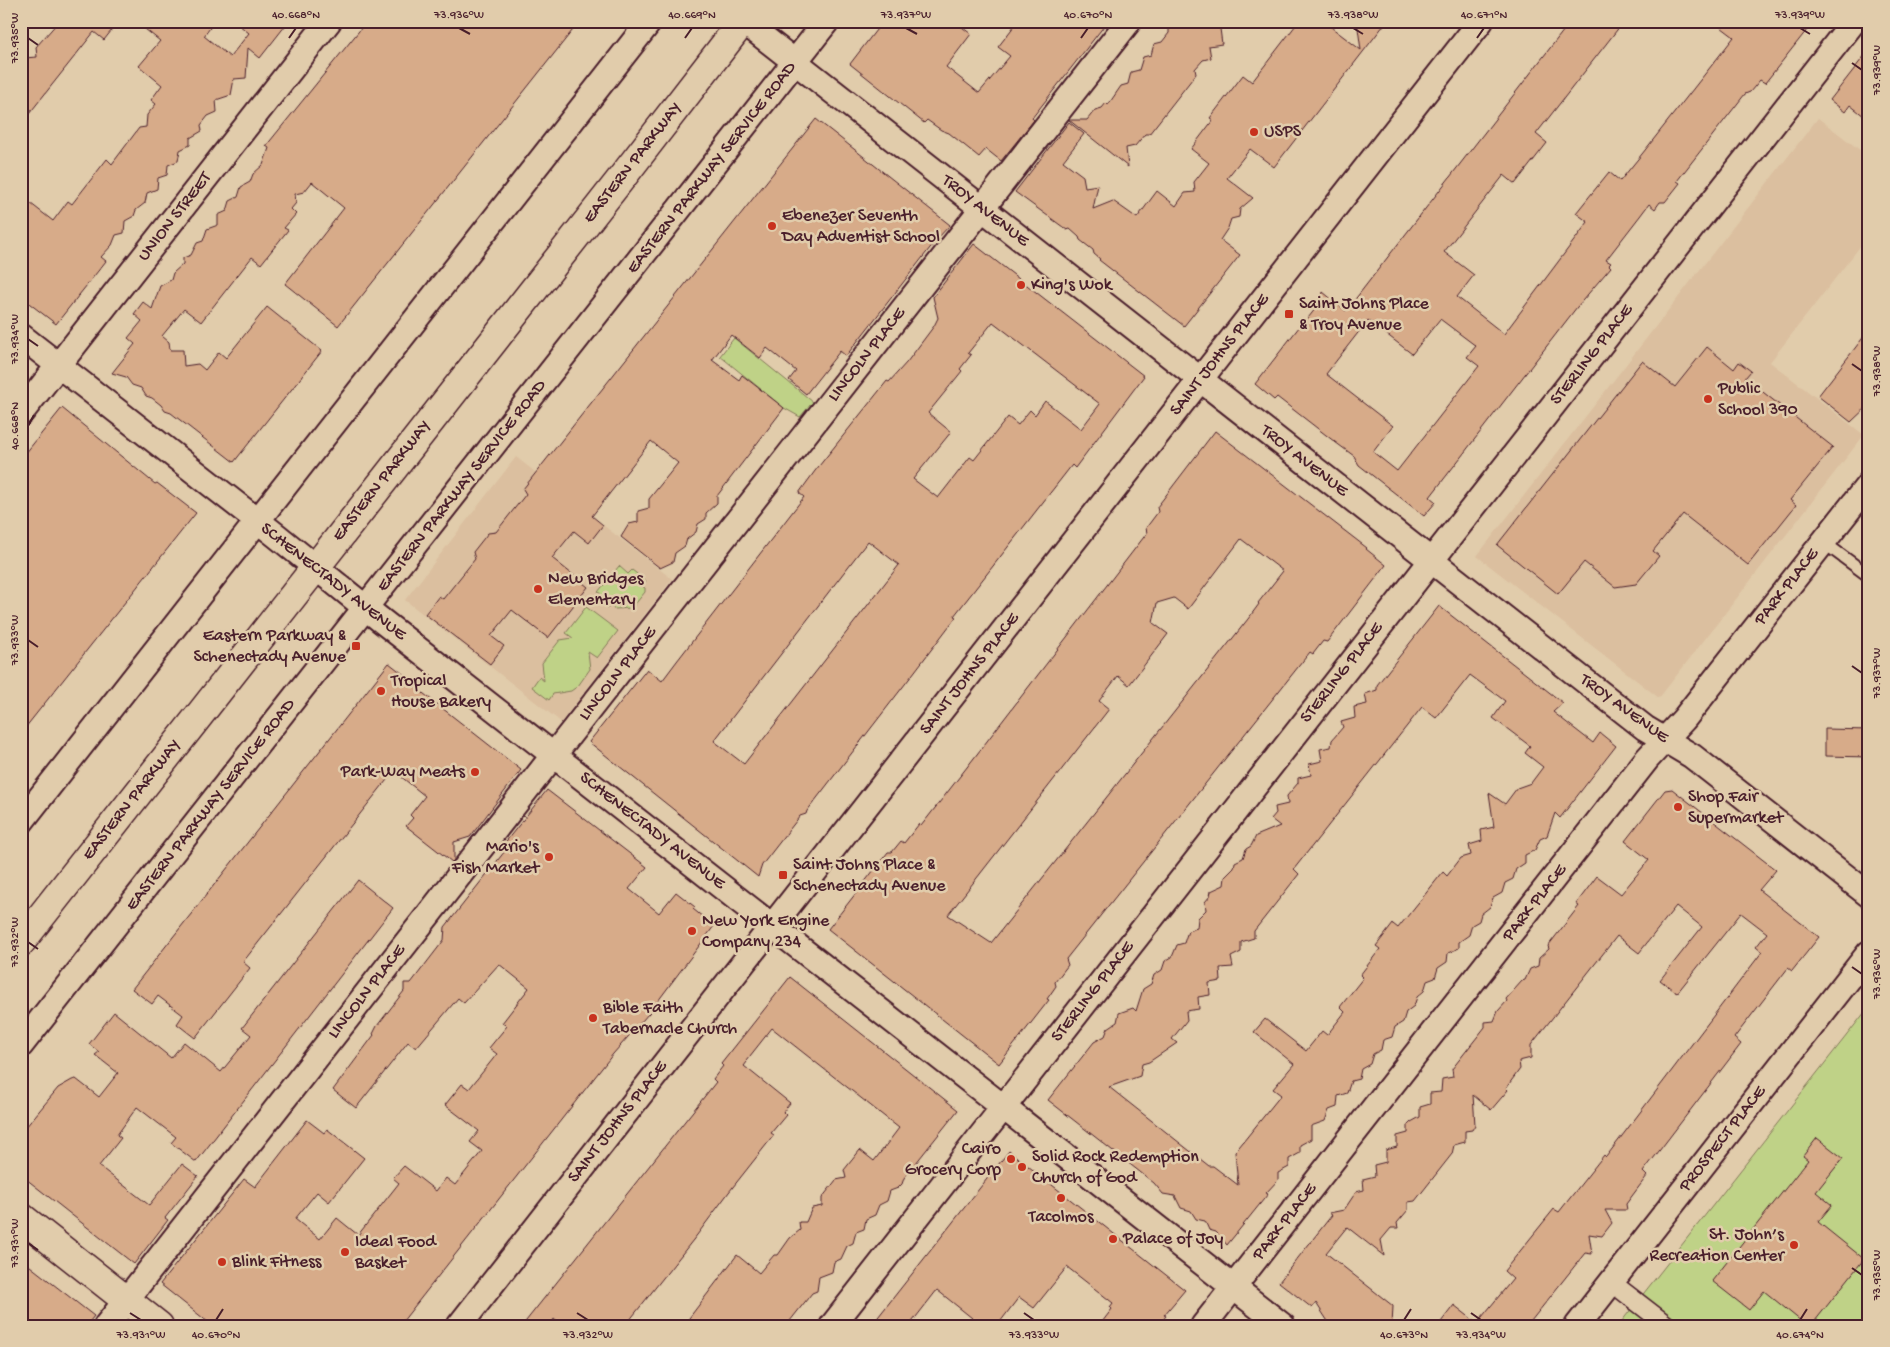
<svg xmlns="http://www.w3.org/2000/svg" width="1890" height="1347" font-family="'Gochi Hand',sans-serif">
  <style>
    .built { fill: #dbbf9f }
    .green { fill: #bfd287; stroke: #847859 }
    .building { fill: #d7ab89; stroke: #4a1f2b; fill-rule: evenodd }
    .lines { fill: none; stroke-linecap: round; stroke-linejoin: round }
    .service-casing { stroke: #4a1f2b; stroke-width: 15 }
    .pedestrian-casing { stroke: #4a1f2b; stroke-width: 21 }
    .minor-casing { stroke: #4a1f2b; stroke-width: 28 }
    .secondary-casing { stroke: #4a1f2b; stroke-width: 31 }
    .primary-casing { stroke: #4a1f2b; stroke-width: 31 }
    .service { stroke: #e1ccab; stroke-width: 11 }
    .pedestrian { stroke: #e1ccab; stroke-width: 18 }
    .minor { stroke: #e1ccab; stroke-width: 24 }
    .secondary { stroke: #e1ccab; stroke-width: 28 }
    .primary { stroke: #e1ccab; stroke-width: 28 }
    .ticks { fill: none; stroke: #4a1f2b; stroke-width: 2 }
    .poi-dot { fill: #c8321e; stroke: #e1ccab; stroke-width: 2 }
    .labels { text-anchor: middle; dominant-baseline: central; stroke-width: 5; stroke-linejoin: round; paint-order: stroke }
    .poi-label { font-size: 18px; fill: #4a1f2b; stroke: #e1ccab; text-anchor: start }
    .street-label { font-size: 18px; fill: #4a1f2b; stroke: #e1ccab }
    .neatline { fill: none; stroke: #4a1f2b; stroke-width: 2 }
    .ticks-label { font-size: 12px; text-anchor: middle; fill: #4a1f2b }
  </style>
  <rect width="100%" height="100%" fill="#e1ccab"/>
  <filter id="ink" filterUnits="userSpaceOnUse"><feTurbulence type="fractalNoise" baseFrequency=".02" numOctaves="2"/><feDisplacementMap in="SourceGraphic" scale="10" xChannelSelector="R" yChannelSelector="G"/><feConvolveMatrix kernelMatrix="1 2 1 2 8 2 1 2 1" color-interpolation-filters="sRGB"/></filter>
  <g filter="url(#ink)">
    <path class="built" d="M1818 118 1869 157V235L1770 362 1864 435 1659 698 1477 556Z
      M516 457 672 579 561 722 405 600Z"/>
    <path class="green" d="M734 338 813 402 800 417 784 408 720 356Z
      M619 566 628 574 632 570 646 581 642 586 645 588V592L632 608 615 609 610 606 608 608 597 599 601 594 598 592Z
      M586 607 618 631 597 658 588 652 590 669 578 686 571 691 553 694 549 700 532 687 539 677 544 681 542 663 560 640 573 638 566 633Z
      M1869 1007V1326H1618Z"/>
    <path class="building" d="M59 21H119L104 40 94 32 21 124V70L25 66 24 58 37 57 36 47Z
      M135 21H215L204 36 230 57 249 33 234 21H289L260 58 248 48 246 78 234 79 231 95 216 100 217 112 208 116 201 125 202 131 190 138V145L180 150 178 161 168 165 167 175 158 178 157 189 147 193 145 203 136 210 134 216 125 221 124 233 116 235 112 245 101 257 106 261 56 324 21 297V196L53 221 68 201 72 204 107 159 112 164 139 128 146 127 147 115 156 104 151 100 162 85 139 66 160 41Z
      M367 21H580L338 326 285 284 344 208 312 182 304 192 295 194 296 203 291 209 296 214 284 228 288 230 261 264 252 257 201 322 184 309 162 336 169 342 170 350H183L184 366 198 364 205 370 219 352 226 358 267 307 322 351 234 462 171 413 165 411 161 405 152 398 146 396 141 388 132 385 126 377 112 373 135 344 128 338 142 321 134 314 143 302 152 309 160 286 171 280 173 273 183 264V258L191 255 197 243 203 241 207 229 218 225V215L227 211 230 201 238 197 241 187 250 182 253 174 263 165 269 148 266 146Z
      M883 21H954L971 34 946 67 979 93 1010 56 998 47 1018 21H1108L1032 118 1034 120 1001 161 986 149 979 157 949 133 941 130 927 120 924 123 850 64Z
      M1175 21H1219L1222 44 1209 46 1211 58 1203 60 1195 69 1196 74 1149 134H1145L1135 146 1126 148 1128 167 1069 120H1087L1095 110 1102 108 1106 103 1108 105 1121 86 1128 84 1131 72 1139 70 1143 57 1151 55 1154 44 1162 42 1169 33V26Z
      M1299 21H1323L1361 50 1357 21H1387L1274 167 1250 149 1227 178 1253 198 1240 209 1239 217 1231 219 1228 228 1220 240 1240 255 1184 326 1099 260 1100 259 1094 254 1093 250 1080 240 1079 237 1070 229 1067 230 1015 192 1069 122 1084 134 1063 161 1083 176 1085 187 1098 185 1093 209 1113 201 1137 218 1157 191 1176 206 1185 193 1195 192 1194 182 1209 163 1191 149 1213 120 1210 118 1243 75 1252 82Z
      M1571 21H1624L1536 134 1547 143 1515 184 1504 175 1444 252 1474 275 1457 297 1504 334 1588 222 1576 213 1609 172 1620 181 1642 154 1734 37 1713 21H1814L1765 83 1760 80 1750 92 1745 94 1677 181 1680 183 1665 202H1660L1655 209 1649 204 1640 216 1606 260 1611 263 1609 265 1611 267 1577 307 1430 497 1436 502 1424 516 1359 465 1354 456 1335 442 1277 397 1274 400 1255 384 1303 322 1304 323 1320 303 1323 292 1346 311ZM1440 319 1476 346 1467 357 1479 366 1397 471 1373 452 1393 426 1326 374 1368 320 1412 354Z
      M1869 50V120L1850 105 1845 112 1830 100Z
      M816 119 950 225 937 239 846 356 840 351 806 394 789 380 796 371 767 348 760 358 731 335 712 360 739 380 742 375 784 408 717 496V503L706 513V519L698 524 696 532 687 539 685 546 675 553 673 562 660 568 621 537 629 524 638 522V511L649 508V499L678 463 651 441 592 516 603 525 589 543 574 531 552 558 588 587 548 638 512 610 491 636 504 646 490 664 425 614 439 596 443 599 475 559 473 552 488 533 496 532 526 494 523 489Z
      M974 244 1144 376 1075 468 1072 465 954 616 956 617 909 679 807 811 806 814 800 816 762 865 758 877 589 742 647 669 662 681 677 661 804 497 799 493 815 471 887 381 889 382 907 362 934 326 938 318 933 297ZM993 322 1100 404 1081 429 1045 401 1035 415 1030 410 1018 425 1008 417 974 460 970 457 938 498 913 479 951 432 928 413 962 371 960 369 971 355 968 353ZM868 541 899 565 744 764 714 741Z
      M1869 330V405L1851 422 1818 396Z
      M1707 347 1734 369 1739 362 1751 371 1745 378 1833 447 1790 500 1796 505 1748 565 1683 514 1653 551 1659 556 1636 584 1615 587 1584 562 1558 594 1497 545 1642 361 1675 387Z
      M62 408 155 484 157 483 196 513 21 733V459Z
      M1215 431 1367 548 1366 549 1386 565 1327 642 1323 641 1313 654 1310 652 1066 959 1068 965 1055 982 1056 986 1047 999 1049 1000 999 1064 828 929 888 852H892L901 841 904 843 919 824 921 826 964 771 1147 533 1146 528 1158 512 1157 507ZM1241 539 1283 571 1258 603 1259 604 1248 619 991 943 948 915 1109 709 1099 701 1108 689 1118 676 1129 685 1168 634 1153 623 1157 603 1174 598 1188 609Z
      M1439 606 1563 703 1553 712 1593 743 1600 733 1616 746 1560 818 1555 813 1547 836 1540 839 1535 850 1525 855V863L1516 869 1513 879 1505 883 1502 893 1493 898 1490 907 1481 914 1479 921 1472 925 1469 935 1459 942V948L1448 953 1447 962 1438 968 1435 978 1427 981 1424 991 1417 997 1414 1006 1406 1012 1403 1022 1395 1027 1392 1037 1383 1040 1381 1050 1373 1054 1370 1064 1361 1069 1359 1079 1351 1081 1347 1093 1338 1096 1337 1107 1329 1110 1325 1121 1311 1126V1139L1300 1145V1153L1289 1159V1167L1278 1173V1180L1266 1193 1268 1194 1227 1245 1216 1232 1209 1230 1205 1221 1196 1219 1191 1211 1181 1208 1175 1196 1163 1194 1154 1183 1048 1100 1094 1042 1105 1036 1108 1028 1117 1022 1119 1013 1133 1008 1136 1011 1143 989 1151 984 1154 975 1162 970 1165 961 1172 957 1177 945 1184 943 1188 931 1197 928 1198 918 1206 910 1205 902 1210 896 1211 891 1224 885 1225 877 1234 868 1235 862 1243 858 1246 849 1251 846 1256 836 1280 826 1271 819 1276 813 1275 807 1288 804 1287 796 1298 783V778L1311 775 1309 764 1322 761 1320 749 1331 747 1332 740 1343 727 1341 722 1355 718 1354 707 1367 704 1365 694 1377 690V685ZM1470 675 1505 701 1493 718 1530 746 1525 753 1543 767 1531 783 1517 788 1505 804 1489 793 1494 827 1481 830 1482 841 1469 845 1471 855 1461 858 1447 876 1443 872 1398 928 1393 924 1376 946 1380 949 1360 975 1363 978 1340 1007 1345 1012 1327 1035 1322 1031 1306 1051 1265 1019 1254 1032 1294 1064 1273 1089 1281 1095 1235 1152 1238 1185 1213 1166H1209L1109 1087 1140 1076 1142 1064 1149 1062 1177 1043 1172 1039 1187 1020 1186 1011 1199 1009 1198 997 1210 995 1209 983 1221 981 1220 968 1233 967 1231 957 1241 952V942L1254 938V931L1299 874 1294 869 1422 707 1436 718Z
      M389 663 407 677 405 679 521 770 470 837 454 842V860L452 862 406 826 413 818 410 815 425 796 394 771 243 962 250 968 195 1038 177 1024 183 1015 158 996 152 1004 132 989Z
      M1825 729 1869 730V757L1825 756Z
      M1672 789 1776 870 1759 890 1819 937 1792 971 1788 968 1734 1038 1741 1044 1643 1172 1647 1176 1626 1204 1627 1210H1605L1612 1223 1602 1236 1589 1234 1592 1254 1585 1253 1527 1326H1438L1454 1305 1477 1323 1513 1279 1504 1271 1554 1209 1559 1212 1604 1155 1606 1157 1762 952 1756 947 1767 933 1741 913 1677 993 1660 980 1702 927 1676 906 1639 953 1617 936 1531 1045V1058L1519 1061 1520 1069 1506 1088 1508 1090 1491 1110 1473 1095 1475 1125 1472 1130 1465 1131V1142L1454 1145 1452 1154 1415 1201 1408 1202V1210L1397 1223 1398 1228H1391L1381 1240 1384 1256 1347 1227 1326 1253 1393 1306 1392 1326H1331L1316 1303 1312 1308 1279 1282 1332 1215 1329 1213 1344 1210 1356 1192 1364 1190 1363 1179 1375 1176 1374 1165 1386 1162V1150L1397 1147V1136L1408 1133V1125L1411 1122 1420 1117V1107L1430 1104V1093L1441 1092 1442 1079 1453 1077 1452 1069 1485 1027V1022L1494 1021 1498 1011 1507 1001 1506 999 1522 981 1525 980 1530 969 1538 966 1539 958 1549 949 1548 946 1579 906 1576 904 1597 876 1621 894 1649 860 1625 841 1665 790Z
      M547 790 647 867 629 889 659 913 676 892 695 907 693 909 714 926 649 1013 613 1054 399 1326H213L160 1284 244 1179 255 1187 307 1120 324 1133 327 1129 364 1158 329 1202 317 1192 295 1219 320 1239 337 1218 358 1235 399 1183 393 1178 404 1166 436 1191 446 1178 455 1185 482 1151 470 1142 479 1131 445 1105 462 1084 469 1089 497 1054 489 1048 507 1026 502 1023 529 988 499 964 464 1003 458 998 416 1048 408 1042 356 1108 333 1090 374 1035 373 1034 377 1026 404 991V983H411L444 940 445 927 505 851 503 845Z
      M358 880 393 908 196 1162 171 1143 176 1137 137 1107 117 1135 121 1138 99 1166 149 1205 182 1164 198 1176 165 1218 168 1220 134 1264 21 1175V1133L58 1088 72 1080 76 1079 99 1097 118 1073 95 1055 99 1052 89 1044 114 1012 171 1058 184 1042 221 1072 251 1035 242 1028Z
      M790 977 958 1110 904 1178 902 1184 898 1188 890 1191 887 1201 879 1205 875 1215 866 1219 864 1229 856 1232 853 1243 847 1246 841 1259 834 1262 832 1272 819 1277 817 1291 812 1293 786 1326H683L737 1255 759 1273 774 1255H778L790 1238 800 1230 799 1222H806L812 1208 822 1206V1198L836 1180 846 1178 844 1170 860 1150 874 1161 899 1128 772 1028 746 1061 747 1062 744 1066 790 1103 783 1112 786 1115 771 1133 774 1135 729 1192 697 1235 625 1326H562L554 1319 549 1326H522L716 1082 713 1079 723 1066 721 1064Z
      M1817 1138 1843 1158 1816 1192 1832 1205 1818 1222 1864 1259 1811 1326H1807L1764 1291 1749 1310 1712 1281 1808 1160 1803 1156Z
      M1009 1151 1185 1290 1164 1315 1166 1316 1162 1321V1326H1099L1112 1309 1110 1307 1113 1303 1067 1267 1034 1308 1019 1297 997 1326H966L972 1318 937 1290 909 1326H871Z
      M21 1259 94 1316 86 1326H21Z"/>
    <g class="lines">
      <defs>
        <path id="service" d="M1823 542 1869 576"/>
        <path id="pedestrian" d="M1611 1282 1668 1326"/>
        <path id="minor" d="M743 21 1645 728 1692 756 1869 895
          M21 336 277 536 382 621 1283 1326
          M21 413 329 21
          M21 822 650 21
          M21 1045 827 21
          M106 1326 1129 21
          M459 1326 1481 21
          M832 1326 1854 21
          M1203 1326 1647 759 1684 719 1869 484
          M1577 1326 1869 953"/>
        <path id="secondary" d="M21 1217 159 1326"/>
        <path id="primary" d="M21 942 624 175 743 21"/>
      </defs>
      <use href="#service" class="service-casing"/>
      <use href="#pedestrian" class="pedestrian-casing"/>
      <use href="#minor" class="minor-casing"/>
      <use href="#secondary" class="secondary-casing"/>
      <use href="#primary" class="primary-casing"/>
      <use href="#service" class="service"/>
      <use href="#pedestrian" class="pedestrian"/>
      <use href="#minor" class="minor"/>
      <use href="#secondary" class="secondary"/>
      <use href="#primary" class="primary"/>
    </g>
  </g>
  <path class="ticks" d="M459 28 470 34M906 28 917 34M1353 28 1363 34M1800 28 1810 34M28 38 38 45M289 38 296 28M685 38 692 28M1081 38 1088 28M1477 38 1484 28M1852 63 1862 70M28 339 38 346M1852 364 1862 371M28 426 34 415M28 640 38 647M1852 666 1862 673M28 942 38 949M1852 967 1862 974M28 1243 38 1250M1852 1268 1862 1275M130 1313 141 1320M577 1313 588 1320M1024 1313 1034 1320M1471 1313 1481 1320M216 1320 223 1309M1404 1320 1411 1309M1800 1320 1807 1309"/>
  <g class="poi-dot">
    <circle cx="1254" cy="132" r="5"/>
    <circle cx="772" cy="226" r="5"/>
    <circle cx="1021" cy="285" r="5"/>
    <rect x="1284" y="309" width="10" height="10" rx="2.5"/>
    <circle cx="1708" cy="399" r="5"/>
    <circle cx="538" cy="589" r="5"/>
    <rect x="351" y="641" width="10" height="10" rx="2.5"/>
    <circle cx="381" cy="691" r="5"/>
    <circle cx="475" cy="772" r="5"/>
    <circle cx="1678" cy="807" r="5"/>
    <circle cx="549" cy="857" r="5"/>
    <rect x="778" y="870" width="10" height="10" rx="2.5"/>
    <circle cx="692" cy="931" r="5"/>
    <circle cx="593" cy="1018" r="5"/>
    <circle cx="1011" cy="1159" r="5"/>
    <circle cx="1022" cy="1167" r="5"/>
    <circle cx="1061" cy="1198" r="5"/>
    <circle cx="1113" cy="1239" r="5"/>
    <circle cx="1794" cy="1245" r="5"/>
    <circle cx="345" cy="1252" r="5"/>
    <circle cx="222" cy="1262" r="5"/>
  </g>
  <g class="labels">
    <g class="poi-label">
      <text x="1264" y="132">USPS</text>
      <text x="782" y="216">Ebenezer Seventh<tspan x="782" dy="21">Day Adventist School</tspan></text>
      <text x="1031" y="285">King's Wok</text>
      <text x="1299" y="304">Saint Johns Place<tspan x="1299" dy="21">&amp; Troy Avenue</tspan></text>
      <text x="1718" y="389">Public<tspan x="1718" dy="21">School 390</tspan></text>
      <text x="548" y="579">New Bridges<tspan x="548" dy="21">Elementary</tspan></text>
      <text x="346" y="636" text-anchor="end">Eastern Parkway &amp;<tspan x="346" dy="21">Schenectady Avenue</tspan></text>
      <text x="391" y="681">Tropical<tspan x="391" dy="21">House Bakery</tspan></text>
      <text x="465" y="772" text-anchor="end">Park-Way Meats</text>
      <text x="1688" y="797">Shop Fair<tspan x="1688" dy="21">Supermarket</tspan></text>
      <text x="539" y="847" text-anchor="end">Mario's<tspan x="539" dy="21">Fish Market</tspan></text>
      <text x="793" y="865">Saint Johns Place &amp;<tspan x="793" dy="21">Schenectady Avenue</tspan></text>
      <text x="702" y="921">New York Engine<tspan x="702" dy="21">Company 234</tspan></text>
      <text x="603" y="1008">Bible Faith<tspan x="603" dy="21">Tabernacle Church</tspan></text>
      <text x="1001" y="1149" text-anchor="end">Cairo<tspan x="1001" dy="21">Grocery Corp</tspan></text>
      <text x="1032" y="1157">Solid Rock Redemption<tspan x="1032" dy="21">Church of God</tspan></text>
      <text x="1061" y="1217" text-anchor="middle">Tacolmos</text>
      <text x="1784" y="1235" text-anchor="end">St. John’s<tspan x="1784" dy="21">Recreation Center</tspan></text>
      <text x="1123" y="1239">Palace of Joy</text>
      <text x="355" y="1242">Ideal Food<tspan x="355" dy="21">Basket</tspan></text>
      <text x="232" y="1262">Blink Fitness</text>
    </g>
    <g class="street-label">
      <text transform="translate(633 163) rotate(-52)">EASTERN PARKWAY</text>
      <text transform="translate(712 168) rotate(-52)">EASTERN PARKWAY SERVICE ROAD</text>
      <text transform="translate(985 211) rotate(38)">TROY AVENUE</text>
      <text transform="translate(175 217) rotate(-52)">UNION STREET</text>
      <text transform="translate(867 355) rotate(-52)">LINCOLN PLACE</text>
      <text transform="translate(1220 355) rotate(-52)">SAINT JOHNS PLACE</text>
      <text transform="translate(1592 355) rotate(-52)">STERLING PLACE</text>
      <text transform="translate(1304 461) rotate(38)">TROY AVENUE</text>
      <text transform="translate(382 481) rotate(-52)">EASTERN PARKWAY</text>
      <text transform="translate(462 486) rotate(-52)">EASTERN PARKWAY SERVICE ROAD</text>
      <text transform="translate(333 582) rotate(38)">SCHENECTADY AVENUE</text>
      <text transform="translate(1787 587) rotate(-52)">PARK PLACE</text>
      <text transform="translate(1342 673) rotate(-52)">STERLING PLACE</text>
      <text transform="translate(618 674) rotate(-52)">LINCOLN PLACE</text>
      <text transform="translate(970 674) rotate(-52)">SAINT JOHNS PLACE</text>
      <text transform="translate(1624 709) rotate(36)">TROY AVENUE</text>
      <text transform="translate(132 800) rotate(-52)">EASTERN PARKWAY</text>
      <text transform="translate(211 805) rotate(-52)">EASTERN PARKWAY SERVICE ROAD</text>
      <text transform="translate(652 831) rotate(38)">SCHENECTADY AVENUE</text>
      <text transform="translate(1535 903) rotate(-52)">PARK PLACE</text>
      <text transform="translate(367 992) rotate(-52)">LINCOLN PLACE</text>
      <text transform="translate(1093 992) rotate(-52)">STERLING PLACE</text>
      <text transform="translate(618 1122) rotate(-52)">SAINT JOHNS PLACE</text>
      <text transform="translate(1723 1139) rotate(-52)">PROSPECT PLACE</text>
      <text transform="translate(1285 1222) rotate(-52)">PARK PLACE</text>
    </g>
  </g>
  <rect width="1890" height="1347" fill="none" stroke="#e1ccab" stroke-width="55"/>
  <rect x="28" y="28" width="1834" height="1292" class="neatline"/>
  <g class="ticks-label">
    <text x="296" y="18">40.668°N</text>
    <text x="459" y="18">73.936°W</text>
    <text x="692" y="18">40.669°N</text>
    <text x="906" y="18">73.937°W</text>
    <text x="1088" y="18">40.670°N</text>
    <text x="1353" y="18">73.938°W</text>
    <text x="1484" y="18">40.671°N</text>
    <text x="1800" y="18">73.939°W</text>
    <text transform="translate(14 38) rotate(-90)" y="4">73.935°W</text>
    <text transform="translate(1876 70) rotate(-90)" y="4">73.939°W</text>
    <text transform="translate(14 339) rotate(-90)" y="4">73.934°W</text>
    <text transform="translate(1876 371) rotate(-90)" y="4">73.938°W</text>
    <text transform="translate(14 426) rotate(-90)" y="4">40.668°N</text>
    <text transform="translate(14 640) rotate(-90)" y="4">73.933°W</text>
    <text transform="translate(1876 673) rotate(-90)" y="4">73.937°W</text>
    <text transform="translate(14 942) rotate(-90)" y="4">73.932°W</text>
    <text transform="translate(1876 974) rotate(-90)" y="4">73.936°W</text>
    <text transform="translate(14 1243) rotate(-90)" y="4">73.931°W</text>
    <text transform="translate(1876 1275) rotate(-90)" y="4">73.935°W</text>
    <text x="141" y="1338">73.931°W</text>
    <text x="216" y="1338">40.670°N</text>
    <text x="588" y="1338">73.932°W</text>
    <text x="1034" y="1338">73.933°W</text>
    <text x="1404" y="1338">40.673°N</text>
    <text x="1481" y="1338">73.934°W</text>
    <text x="1800" y="1338">40.674°N</text>
  </g>
</svg>
